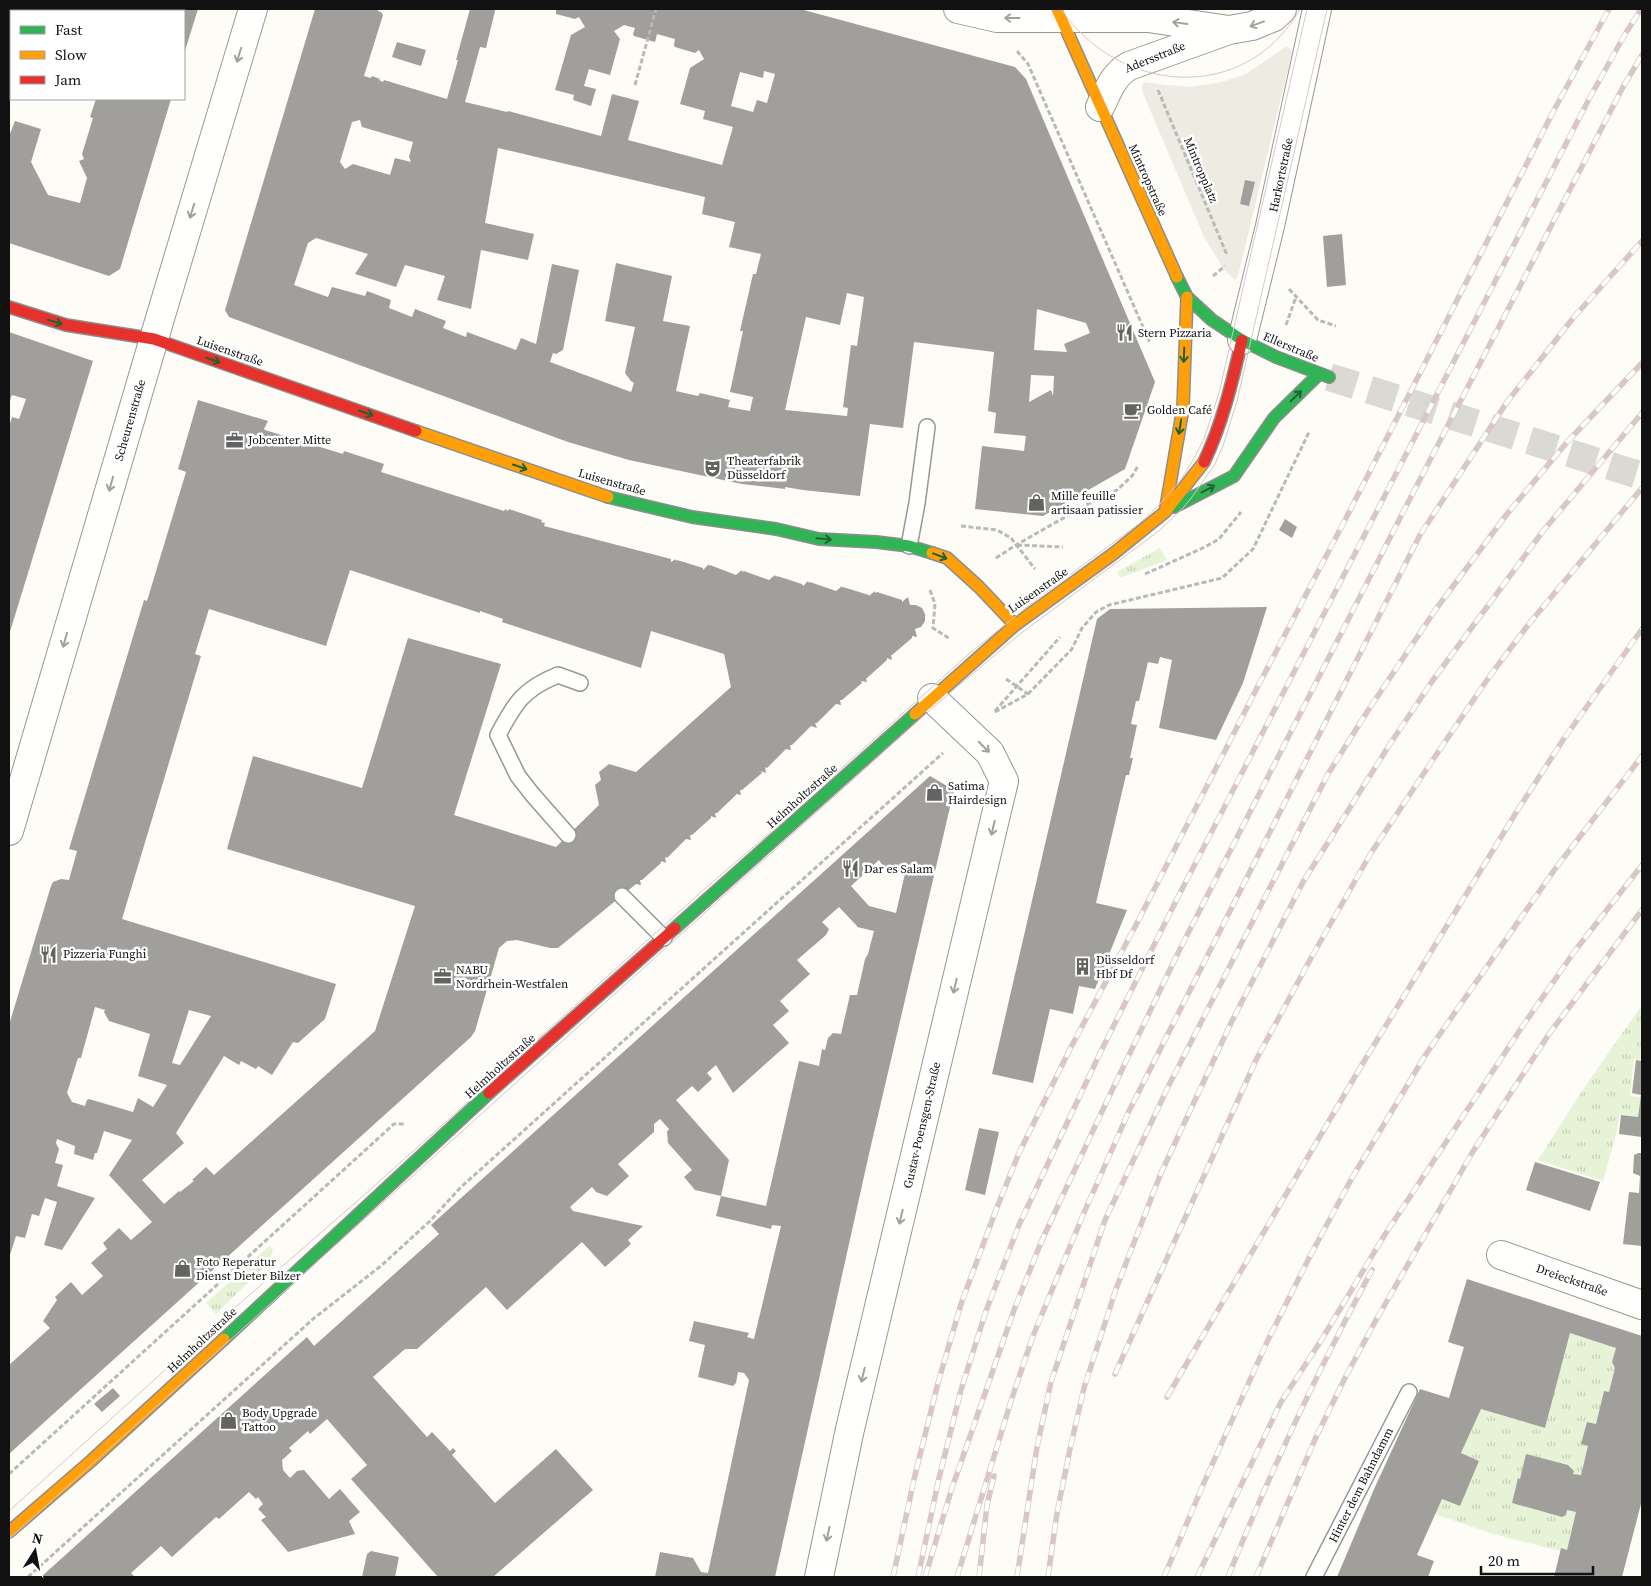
<svg xmlns="http://www.w3.org/2000/svg" width="1651" height="1586" font-family="'Source Serif 4',serif">
  <style>
    .grass { fill: url(#grass-tufts) }
    .plaza { fill: #edebe2 }
    .building { fill: #a19f9c; fill-rule: evenodd }
    .lines { fill: none; stroke-linecap: round; stroke-linejoin: round }
    .secondary-tunnel { stroke: #dad9d4; stroke-width: 28; stroke-dasharray: 28 14; stroke-linecap: butt }
    .lane-casing { stroke: #979795; stroke-width: 18 }
    .street-casing { stroke: #979795; stroke-width: 30 }
    .fast-casing { stroke: #8e8d8b; stroke-width: 14 }
    .slow-casing { stroke: #8e8d8b; stroke-width: 14 }
    .jam-casing { stroke: #8e8d8b; stroke-width: 14 }
    .path { stroke: #b9b9b8; stroke-width: 3; stroke-dasharray: 5 2.5; stroke-linecap: butt }
    .lane { stroke: #fffffe; stroke-width: 15 }
    .street { stroke: #fffffe; stroke-width: 28 }
    .fast { stroke: #30b455; stroke-width: 11 }
    .slow { stroke: #ff9f0a; stroke-width: 11 }
    .jam { stroke: #e5322d; stroke-width: 11 }
    .tram { stroke: #d9c6c7; stroke-width: 1 }
    .rail-casing { stroke: #d9c6c7; stroke-width: 5.5 }
    .rail { stroke: #fff; stroke-width: 4; stroke-dasharray: 11; stroke-linecap: butt }
    .oneway { stroke: #a0a09f }
    .oneway2 { stroke: #206233 }
    .labels { text-anchor: middle; dominant-baseline: central; stroke-width: 5; stroke-linejoin: round; paint-order: stroke }
    .street-label { font-size: 12px; fill: #111; stroke: #fff }
    .poi-label { font-size: 12px; fill: #111; stroke: #fff; text-anchor: start }
  </style>
  <defs>
    <pattern id="grass-tufts" width="24" height="20" patternUnits="userSpaceOnUse" patternTransform="scale(1.25)"><rect width="24" height="20" fill="#e7f3d7"/><path d="M3 7l-1-3M5 7V3M7 7l1-3M15 17l-1-3M17 17v-4M19 17l1-3" fill="none" stroke="#c5cfb8"/></pattern>
  </defs>
  <rect width="100%" height="100%" fill="#fdfcf7"/>
  <path class="grass" d="M1160 548 1167 560 1120 578 1117 572Z
    M1642 1005V1060L1634 1059 1630 1096 1641 1097 1638 1117 1620 1114 1616 1135 1603 1181 1538 1160 1586 1085Z
    M269 1246 272 1248 273 1250 269 1262 216 1314 206 1303Z
    M1570 1333 1616 1348 1612 1362 1615 1368 1609 1392H1604L1596 1424 1587 1422 1582 1444 1588 1446 1581 1475 1573 1474 1574 1471 1518 1478 1512 1503 1562 1517 1566 1515 1567 1510 1576 1512 1567 1550 1561 1549 1560 1551 1493 1534 1435 1514 1442 1499 1460 1505 1479 1461 1461 1453 1481 1409 1545 1427Z"/>
  <path class="plaza" d="M1287 46 1292 52 1238 276 1235 280 1223 268 1204 237 1142 91V84L1145 82 1165 85 1191 87 1222 82 1246 74Z"/>
  <path class="building" d="M9 9H53L52 11H11V33L9 32Z
    M130 9H198L184 54V11H129Z
    M315 9H378V11L381 12 383 15 364 76 371 78 372 76 380 79 379 80 383 82 384 80 447 99 458 60H456L470 9H494L495 11 486 48 480 47 465 102 507 112 508 111 601 136 612 94 639 101 628 140 722 165 733 127 703 119 705 111 680 104 690 68 704 59 699 50 695 53 675 47 674 45 675 39 657 34 655 42 634 36 633 34 635 28 624 25 614 31 620 39 610 75 589 69 584 86 596 89 591 106 573 100 574 95 555 90 571 35 585 27 579 17 575 19 556 14V9H800L1015 67 1026 79 1155 382 1125 469 1043 516 975 509 982 446 1024 451 1026 436 994 433 996 413 988 411 994 352 914 342 903 428 870 424 860 496 803 490 785 487V489L742 484 629 460 568 442 229 317 225 310ZM764 71 775 74 767 103 757 100 753 112 731 106 740 72 763 78ZM360 120 362 127 413 142 409 157 411 162 395 158 390 175 353 164 345 169 340 162 352 122ZM498 148 705 197 702 214 735 222 729 247 761 254 756 274H753L740 331H743L730 392 753 397 750 411 728 407 730 400 700 393 698 396 676 391 690 326 663 321 672 276 616 263 605 321 635 327 625 373 631 381 634 383 631 392 550 362 553 353 556 354 563 350 579 270 552 264 536 344 521 338 516 350 467 332 466 337 443 328 446 321 415 309 412 317 389 308 391 300 367 291 365 296 332 287 328 297 294 285 308 243 316 238 368 254 355 274 396 287 405 265 445 276 437 300 471 309 481 250 528 260 534 234 485 223ZM847 293 864 297 857 346 851 345 843 407 848 408 847 416 785 410 806 317 840 325ZM1037 309 1086 323 1090 333 1064 344 1067 352 1034 350ZM1031 375 1054 376 1053 396 1051 390 1029 402Z
    M397 42 426 50 421 66 392 57Z
    M96 99H171L120 269 109 276 9 243V136L15 121 41 129 31 162 48 195 80 203 87 178 79 161 84 159 82 154 93 118 90 117Z
    M1245 180 1255 182 1249 206 1240 204Z
    M1342 234 1346 285 1327 287 1323 236Z
    M9 332 93 361 9 635V427L12 417 19 419 26 399 12 395 9 403Z
    M198 400 268 421 264 429 265 430 343 454 344 451 384 464 381 472 504 511 505 509 508 511 509 509 542 520 541 522 545 523 544 526 671 559V562L676 559V561L677 560 703 568V570L709 564V566L710 565 736 575 742 570V572L744 571 769 580 775 575 776 577 777 576 802 584 803 586 808 581 809 583 810 582 836 591 842 586V588L843 587 869 595V596L875 591V593L877 592 902 600V602L908 597 910 605H916L922 608 925 614V621L921 627 915 629 917 637 912 636V638L892 655H891L892 660 887 658V660L867 678H866L867 682 861 681 862 683 842 700H840L841 705 836 704 817 723H815L817 728 811 726 792 745H790L791 750 786 749 767 768 765 767 766 773 761 771 762 773 742 790H740L741 795 736 794V795L717 813H715L716 818 711 816V818L692 835H690L691 840 686 839 667 858 665 857 666 863 661 861V863L642 880H640L641 885 636 884 558 948H550L517 940 507 941 499 948 475 1031 471 1037 9 1454V1365L50 1328 43 1321 57 1300 55 1297 71 1282 82 1295 103 1276 91 1263 107 1249 103 1243 119 1228 131 1240 152 1222 109 1175 132 1140 104 1131 97 1153H95L93 1160 74 1154 75 1146 57 1139 56 1143 59 1149 55 1163 63 1165 57 1186 95 1198 62 1250 44 1245 57 1202 45 1198 39 1216 32 1214 25 1238 16 1236 9 1258V1025L51 886 53 882 61 879 69 880 77 851 69 849 144 600 147 601 186 472 178 469ZM350 570 480 613V611L503 619 502 622 641 668 651 631 724 654 731 687 636 772 609 764 599 772 601 780 595 785 599 805 556 847 454 815 501 664 408 638 362 788 253 756 227 849 415 906 375 1031 214 1175 206 1167 192 1180 194 1181 180 1192 179 1191 164 1204 142 1180 184 1143 176 1133 224 1056 239 1065 241 1061 256 1069 258 1066 272 1075 293 1042 298 1043 325 1019 336 984 122 919 201 656 195 654 209 609 326 646ZM95 1007 105 1010 104 1012 109 1021 150 1034 138 1076 167 1085 153 1107 138 1098 133 1112 89 1099 87 1100 85 1106 72 1102 67 1093 78 1058H81ZM189 1010 211 1016 180 1065 172 1063Z
    M1285 519 1297 527 1292 538 1279 530Z
    M1267 607 1243 683 1216 740 1159 728 1172 660 1160 657 1158 664 1148 662 1139 701H1136L1131 724 1137 725 1130 758H1133L1129 775H1126L1096 903 1127 910 1095 989 1079 986 1073 1014 1050 1009 1033 1083 992 1074 1097 619 1110 609Z
    M930 776 954 790 869 1154 775 1577H655L660 1552 693 1558 701 1572 708 1573 749 1380 744 1373 738 1372 736 1383 733 1386 698 1377 705 1345 689 1341 694 1321 749 1333 747 1337 754 1339 781 1226 772 1225 771 1229 716 1216 721 1196 766 1206 799 1061 819 1066 822 1049 825 1050 828 1038 833 1033 841 1034 850 995H857L865 959 868 954 874 931 857 927V926L839 907 822 922 829 929 826 935 797 960 810 974 780 1001 789 1011 773 1025 789 1043 733 1093 716 1065 707 1073 712 1079 698 1092 692 1086 676 1100 729 1160 721 1196 695 1190 684 1177 692 1170 668 1143 667 1132 669 1129 660 1119 654 1124V1132L618 1164 629 1176 607 1196 596 1192 592 1187 570 1207 573 1211 643 1226 628 1240 631 1244 605 1267 582 1242 507 1310 486 1287 417 1349H405L373 1377 427 1437 432 1432 450 1451 453 1448 456 1451 452 1455 495 1503 556 1449 593 1490 493 1577H438L351 1479 367 1465 327 1419 310 1434 308 1431 289 1448 292 1451 282 1460 283 1470 290 1478 297 1471 304 1470 329 1499 340 1489 360 1512 349 1521 355 1534 288 1552 261 1520 266 1517 258 1509 263 1504 258 1497 256 1499 249 1492 219 1519 216 1517 172 1557 161 1546 131 1573 135 1577H41L307 1337 314 1346 439 1234 431 1225ZM879 860 884 868 897 875 902 869H906L896 913 869 906 851 886Z
    M1636 1060 1642 1061V1137L1619 1134 1621 1115 1638 1117 1641 1095 1632 1093Z
    M979 1128 999 1132 985 1195 965 1190Z
    M1638 1153H1642V1246L1623 1244 1629 1192 1639 1193 1640 1176 1633 1173 1634 1155Z
    M1535 1162 1600 1182 1590 1211 1526 1190Z
    M1467 1279 1642 1336V1500L1622 1577H1554L1561 1548 1567 1550 1576 1512 1567 1510 1566 1515 1562 1517 1512 1503 1518 1478 1520 1479 1526 1454 1568 1465 1574 1471 1573 1474 1581 1475 1588 1446 1581 1444 1587 1422 1596 1424 1604 1391 1609 1392 1615 1368 1612 1362 1616 1348 1570 1333 1545 1428 1481 1409 1461 1453 1479 1461 1460 1506 1442 1499 1417 1555 1434 1561 1428 1577H1337L1375 1487 1420 1389 1449 1398 1464 1347 1448 1342Z
    M113 1388 120 1396 102 1412 94 1404Z
    M371 1551 399 1557 395 1577H362L367 1554Z"/>
  <g class="lines">
    <path class="secondary-tunnel" d="M1329 377 1642 476"/>
    <defs>
      <path id="lane" d="M909 546 917 503 927 427
        M568 835 532 794 518 776 498 735C515 703 523 689 558 675L580 683
        M622 896 664 938
        M1314 1577 1409 1392"/>
      <path id="street" d="M958 9 997 18H1148L1229 30
        M1100 107C1108 91 1113 75 1129 66L1229 30 1252 26 1274 17 1282 9
        M1242 340 1270 226 1317 9
        M9 831 161 315 253 9
        M1501 1255 1642 1305
        M819 1577 850 1429 1004 781 990 753 932 698"/>
      <path id="fast" d="M1177 277 1187 297 1212 320 1242 340 1276 357 1329 377
        M608 497 692 517 776 529 819 539 876 542 909 546 932 553
        M1174 507 1234 476 1274 418 1319 374
        M675 928 915 714
        M224 1339 489 1093"/>
      <path id="slow" d="M1057 9 1177 277
        M416 431 608 497
        M1166 507 1183 408 1187 297
        M932 553 947 558 979 587 1015 625
        M915 714 1015 625 1113 554 1165 512 1204 462
        M9 1532 91 1461 224 1339"/>
      <path id="jam" d="M9 307 66 325 154 339 416 431
        M1204 462C1223 422 1232 382 1242 340
        M489 1093 675 928"/>
    </defs>
    <use href="#lane" class="lane-casing"/>
    <use href="#street" class="street-casing"/>
    <use href="#fast" class="fast-casing"/>
    <use href="#slow" class="slow-casing"/>
    <use href="#jam" class="jam-casing"/>
    <path class="path" d="M1017 51 1028 64 1150 343
      M635 85 656 9
      M1158 90 1227 255
      M1213 276 1225 266
      M1289 289 1318 320 1336 326
      M1286 325 1296 297
      M961 526 997 530 1011 538 1035 569
      M1017 545 1063 547
      M996 558 1016 545 1088 504 1117 490 1132 476 1138 466
      M1145 574 1205 547 1219 539 1241 512
      M930 590 935 604 933 628 950 639
      M1006 679 1028 694
      M995 711 1060 637
      M995 712 1028 694 1072 649 1082 628 1096 612 1109 605 1222 578 1253 549 1309 432
      M9 1474 394 1124H405
      M28 1577 313 1319 382 1265 430 1221 460 1188 943 753"/>
    <use href="#lane" class="lane"/>
    <use href="#street" class="street"/>
    <use href="#fast" class="fast"/>
    <use href="#slow" class="slow"/>
    <use href="#jam" class="jam"/>
    <path class="tram" d="M1061 9C1119 95 1246 105 1300 9
      M9 1511 215 1325 371 1189 700 893 766 836 970 653 1037 599 1140 523 1160 504 1180 481 1192 462 1204 439 1219 393 1307 9
      M9 1539 938 703 1020 634 1160 530 1183 508 1192 497 1215 464 1223 446 1237 401 1327 9"/>
    <defs>
      <path id="rail" d="M1115 1374 1256 1060 1311 958 1371 853 1432 761 1489 677 1528 625 1642 488
        M1167 1397 1363 1063 1517 811 1563 740 1642 629
        M893 1577 915 1475 938 1383 961 1304 996 1210 1019 1153 1070 1049 1137 923 1258 686 1344 522 1553 112 1609 9
        M918 1577 939 1478 961 1390 986 1311 1019 1225 1101 1051 1177 899 1589 99 1624 36 1641 9
        M925 1577 952 1488 1014 1310 1042 1240 1105 1105 1178 953 1399 520 1623 87 1642 55
        M957 1577 1012 1398 1033 1336 1083 1215 1129 1111 1420 535 1507 402 1574 317 1642 241
        M979 1577 987 1505 994 1476
        M1017 1577 1037 1447 1051 1382 1105 1220 1169 1085 1328 774 1367 712 1436 609 1507 514 1568 441 1642 363
        M1048 1577 1057 1513 1070 1449 1084 1388 1116 1289 1161 1173 1231 1023 1303 882 1390 744 1433 680 1543 531 1642 413
        M1164 1577 1203 1485 1267 1342 1310 1256 1353 1176 1426 1054 1555 869 1642 756
        M1197 1577 1281 1402 1322 1339 1384 1236 1520 1030 1574 952 1642 865
        M1228 1577C1270 1472 1318 1370 1372 1270
        M1256 1577 1316 1437 1346 1376 1376 1320 1472 1153 1549 1034 1642 910"/>
    </defs>
    <use href="#rail" class="rail-casing"/>
    <use href="#rail" class="rail"/>
  </g>
  <defs><path id="oneway-shaft" d="M-6 0H5M1.5-3L5.5 0L1.5 3" fill="none" stroke-width="1.6" stroke-linecap="round" stroke-linejoin="round" transform="scale(1.25)"/></defs>
  <g class="oneway">
    <use href="#oneway-shaft" transform="translate(1012 18) rotate(-180)"/>
    <use href="#oneway-shaft" transform="translate(1180 23) rotate(-172)"/>
    <use href="#oneway-shaft" transform="translate(1257 24) rotate(160)"/>
    <use href="#oneway-shaft" transform="translate(239 55) rotate(107)"/>
    <use href="#oneway-shaft" transform="translate(192 211) rotate(107)"/>
    <use href="#oneway-shaft" transform="translate(111 484) rotate(106)"/>
    <use href="#oneway-shaft" transform="translate(65 640) rotate(106)"/>
    <use href="#oneway-shaft" transform="translate(984 747) rotate(45)"/>
    <use href="#oneway-shaft" transform="translate(993 828) rotate(103)"/>
    <use href="#oneway-shaft" transform="translate(955 986) rotate(103)"/>
    <use href="#oneway-shaft" transform="translate(901 1217) rotate(103)"/>
    <use href="#oneway-shaft" transform="translate(863 1375) rotate(103)"/>
    <use href="#oneway-shaft" transform="translate(828 1534) rotate(102)"/>
  </g>
  <g class="oneway2">
    <use href="#oneway-shaft" transform="translate(55 322) rotate(17)"/>
    <use href="#oneway-shaft" transform="translate(1184 355) rotate(92)"/>
    <use href="#oneway-shaft" transform="translate(213 360) rotate(19)"/>
    <use href="#oneway-shaft" transform="translate(1296 396) rotate(-44)"/>
    <use href="#oneway-shaft" transform="translate(366 413) rotate(19)"/>
    <use href="#oneway-shaft" transform="translate(1180 427) rotate(99)"/>
    <use href="#oneway-shaft" transform="translate(520 467) rotate(19)"/>
    <use href="#oneway-shaft" transform="translate(1208 489) rotate(-28)"/>
    <use href="#oneway-shaft" transform="translate(824 539) rotate(5)"/>
    <use href="#oneway-shaft" transform="translate(940 556) rotate(21)"/>
  </g>
  <defs>
    <symbol id="restaurant-bare" viewBox="-9 -9 18 18"><path d="M-5-6h1v4h1v-4h1v4h1v-4h1v5L-1.5 .5V6h-2V.5L-5-1ZM5-6V6H3V1.5H1.5Q1.5-4 5-6Z" fill="#646362" stroke="#fff" stroke-width="2.5" paint-order="stroke"/></symbol>
    <symbol id="cafe-bare" viewBox="-9 -9 18 18"><path d="M-5.5-4.5H6V0H3Q3 3.5 0 3.5H-2.5Q-5.5 3.5-5.5 0ZM3-3.2v2h1.7v-2ZM-6 4.5H4V6H-6Z" fill="#646362" stroke="#fff" stroke-width="2.5" paint-order="stroke"/></symbol>
    <symbol id="office-bare" viewBox="-9 -9 18 18"><path d="M-6-3h4V-5.5h4V-3h4V5H-6ZM-1-4.5V-3h2v-1.5ZM-6 0V1H6V0Z" fill="#646362" stroke="#fff" stroke-width="2.5" paint-order="stroke"/></symbol>
    <symbol id="theatre-bare" viewBox="-9 -9 18 18"><path d="M-5-5.5Q0-4 5-5.5V0Q5 5 0 6Q-5 5-5 0ZM-3.3-2.5H-1v1.5H-3.3ZM1-2.5H3.3v1.5H1ZM-2.8 1Q0 5.5 2.8 1Z" fill="#646362" stroke="#fff" stroke-width="2.5" paint-order="stroke"/></symbol>
    <symbol id="shop-bare" viewBox="-9 -9 18 18"><path d="M-5-2.5h2.3a2.7 3.5 0 0 1 5.4 0H5L5.5 6h-11ZM-1.5-2.5h3a1.5 2.3 0 0 0-3 0Z" fill="#646362" stroke="#fff" stroke-width="2.5" paint-order="stroke"/></symbol>
    <symbol id="building-bare" viewBox="-9 -9 18 18"><path d="M-4-6H4V6H1V3H-1V6H-4ZM-2.5-4.3h1.7v1.8h-1.7ZM.8-4.3h1.7v1.8H.8ZM-2.5-1h1.7V.8h-1.7ZM.8-1h1.7V.8H.8Z" fill="#646362" stroke="#fff" stroke-width="2.5" paint-order="stroke"/></symbol>
  </defs>
  <g fill-rule="evenodd">
    <use href="#restaurant-bare" x="1112" y="320" width="25" height="25"/>
    <use href="#cafe-bare" x="1120" y="398" width="25" height="25"/>
    <use href="#office-bare" x="222" y="428" width="25" height="25"/>
    <use href="#theatre-bare" x="700" y="456" width="25" height="25"/>
    <use href="#shop-bare" x="1024" y="490" width="25" height="25"/>
    <use href="#shop-bare" x="922" y="780" width="25" height="25"/>
    <use href="#restaurant-bare" x="838" y="856" width="25" height="25"/>
    <use href="#restaurant-bare" x="36" y="942" width="25" height="25"/>
    <use href="#building-bare" x="1070" y="954" width="25" height="25"/>
    <use href="#office-bare" x="430" y="964" width="25" height="25"/>
    <use href="#shop-bare" x="170" y="1256" width="25" height="25"/>
    <use href="#shop-bare" x="216" y="1408" width="25" height="25"/>
  </g>
  <g class="labels">
    <g class="street-label">
      <text transform="translate(1155 57) rotate(-22)">Adersstraße</text>
      <text transform="translate(1201 170) rotate(67)">Mintropplatz</text>
      <text transform="translate(1281 175) rotate(-78)">Harkortstraße</text>
      <text transform="translate(1148 180) rotate(66)">Mintropstraße</text>
      <text transform="translate(1291 347) rotate(23)">Ellerstraße</text>
      <text transform="translate(230 351) rotate(19)">Luisenstraße</text>
      <text transform="translate(130 420) rotate(-74)">Scheurenstraße</text>
      <text transform="translate(612 482) rotate(16)">Luisenstraße</text>
      <text transform="translate(1038 590) rotate(-35)">Luisenstraße</text>
      <text transform="translate(802 796) rotate(-42)">Helmholtzstraße</text>
      <text transform="translate(500 1066) rotate(-42)">Helmholtzstraße</text>
      <text transform="translate(922 1125) rotate(-77)">Gustav-Poensgen-Straße</text>
      <text transform="translate(1572 1280) rotate(19)">Dreieckstraße</text>
      <text transform="translate(202 1340) rotate(-43)">Helmholtzstraße</text>
      <text transform="translate(1361 1485) rotate(-63)">Hinter dem Bahndamm</text>
    </g>
    <g class="poi-label">
      <text x="1138" y="333">Stern Pizzaria</text>
      <text x="1147" y="410">Golden Café</text>
      <text x="248" y="440">Jobcenter Mitte</text>
      <text x="727" y="461">Theaterfabrik<tspan x="727" dy="14">Düsseldorf</tspan></text>
      <text x="1051" y="496">Mille feuille<tspan x="1051" dy="14">artisaan patissier</tspan></text>
      <text x="948" y="786">Satima<tspan x="948" dy="14">Hairdesign</tspan></text>
      <text x="864" y="869">Dar es Salam</text>
      <text x="63" y="954">Pizzeria Funghi</text>
      <text x="1096" y="960">Düsseldorf<tspan x="1096" dy="14">Hbf Df</tspan></text>
      <text x="456" y="970">NABU<tspan x="456" dy="14">Nordrhein-Westfalen</tspan></text>
      <text x="196" y="1262">Foto Reperatur<tspan x="196" dy="14">Dienst Dieter Bilzer</tspan></text>
      <text x="242" y="1413">Body Upgrade<tspan x="242" dy="14">Tattoo</tspan></text>
    </g>
  </g>
  <rect width="1651" height="1586" fill="none" stroke="#111111" stroke-width="20"/>
  <rect x="10" y="10" width="175" height="90" fill="#ffffff" stroke="#a0a0a0"/>
  <rect x="20" y="26" width="25" height="8" fill="#30b455" stroke="#a0a0a0"/>
  <text x="55" y="35" font-size="15" fill="#111111">Fast</text>
  <rect x="20" y="51" width="25" height="8" fill="#ff9f0a" stroke="#a0a0a0"/>
  <text x="55" y="60" font-size="15" fill="#111111">Slow</text>
  <rect x="20" y="76" width="25" height="8" fill="#e5322d" stroke="#a0a0a0"/>
  <text x="55" y="85" font-size="15" fill="#111111">Jam</text>
  <g transform="translate(35 1551) rotate(11)" stroke="#ffffff" stroke-width="4" paint-order="stroke">
  <path d="M0-4L9 19L0 12L-9 19Z" fill="#111111"/>
  <text y="-8" font-size="14" font-weight="bold" text-anchor="middle" fill="#111111">N</text>
  </g>
  <path d="M1481 1566v8h112v-8" fill="none" stroke="#111111" stroke-width="2.5"/>
  <text x="1488" y="1566" font-size="15" fill="#111111" stroke="#ffffff" stroke-width="4" paint-order="stroke">20 m</text>
</svg>
